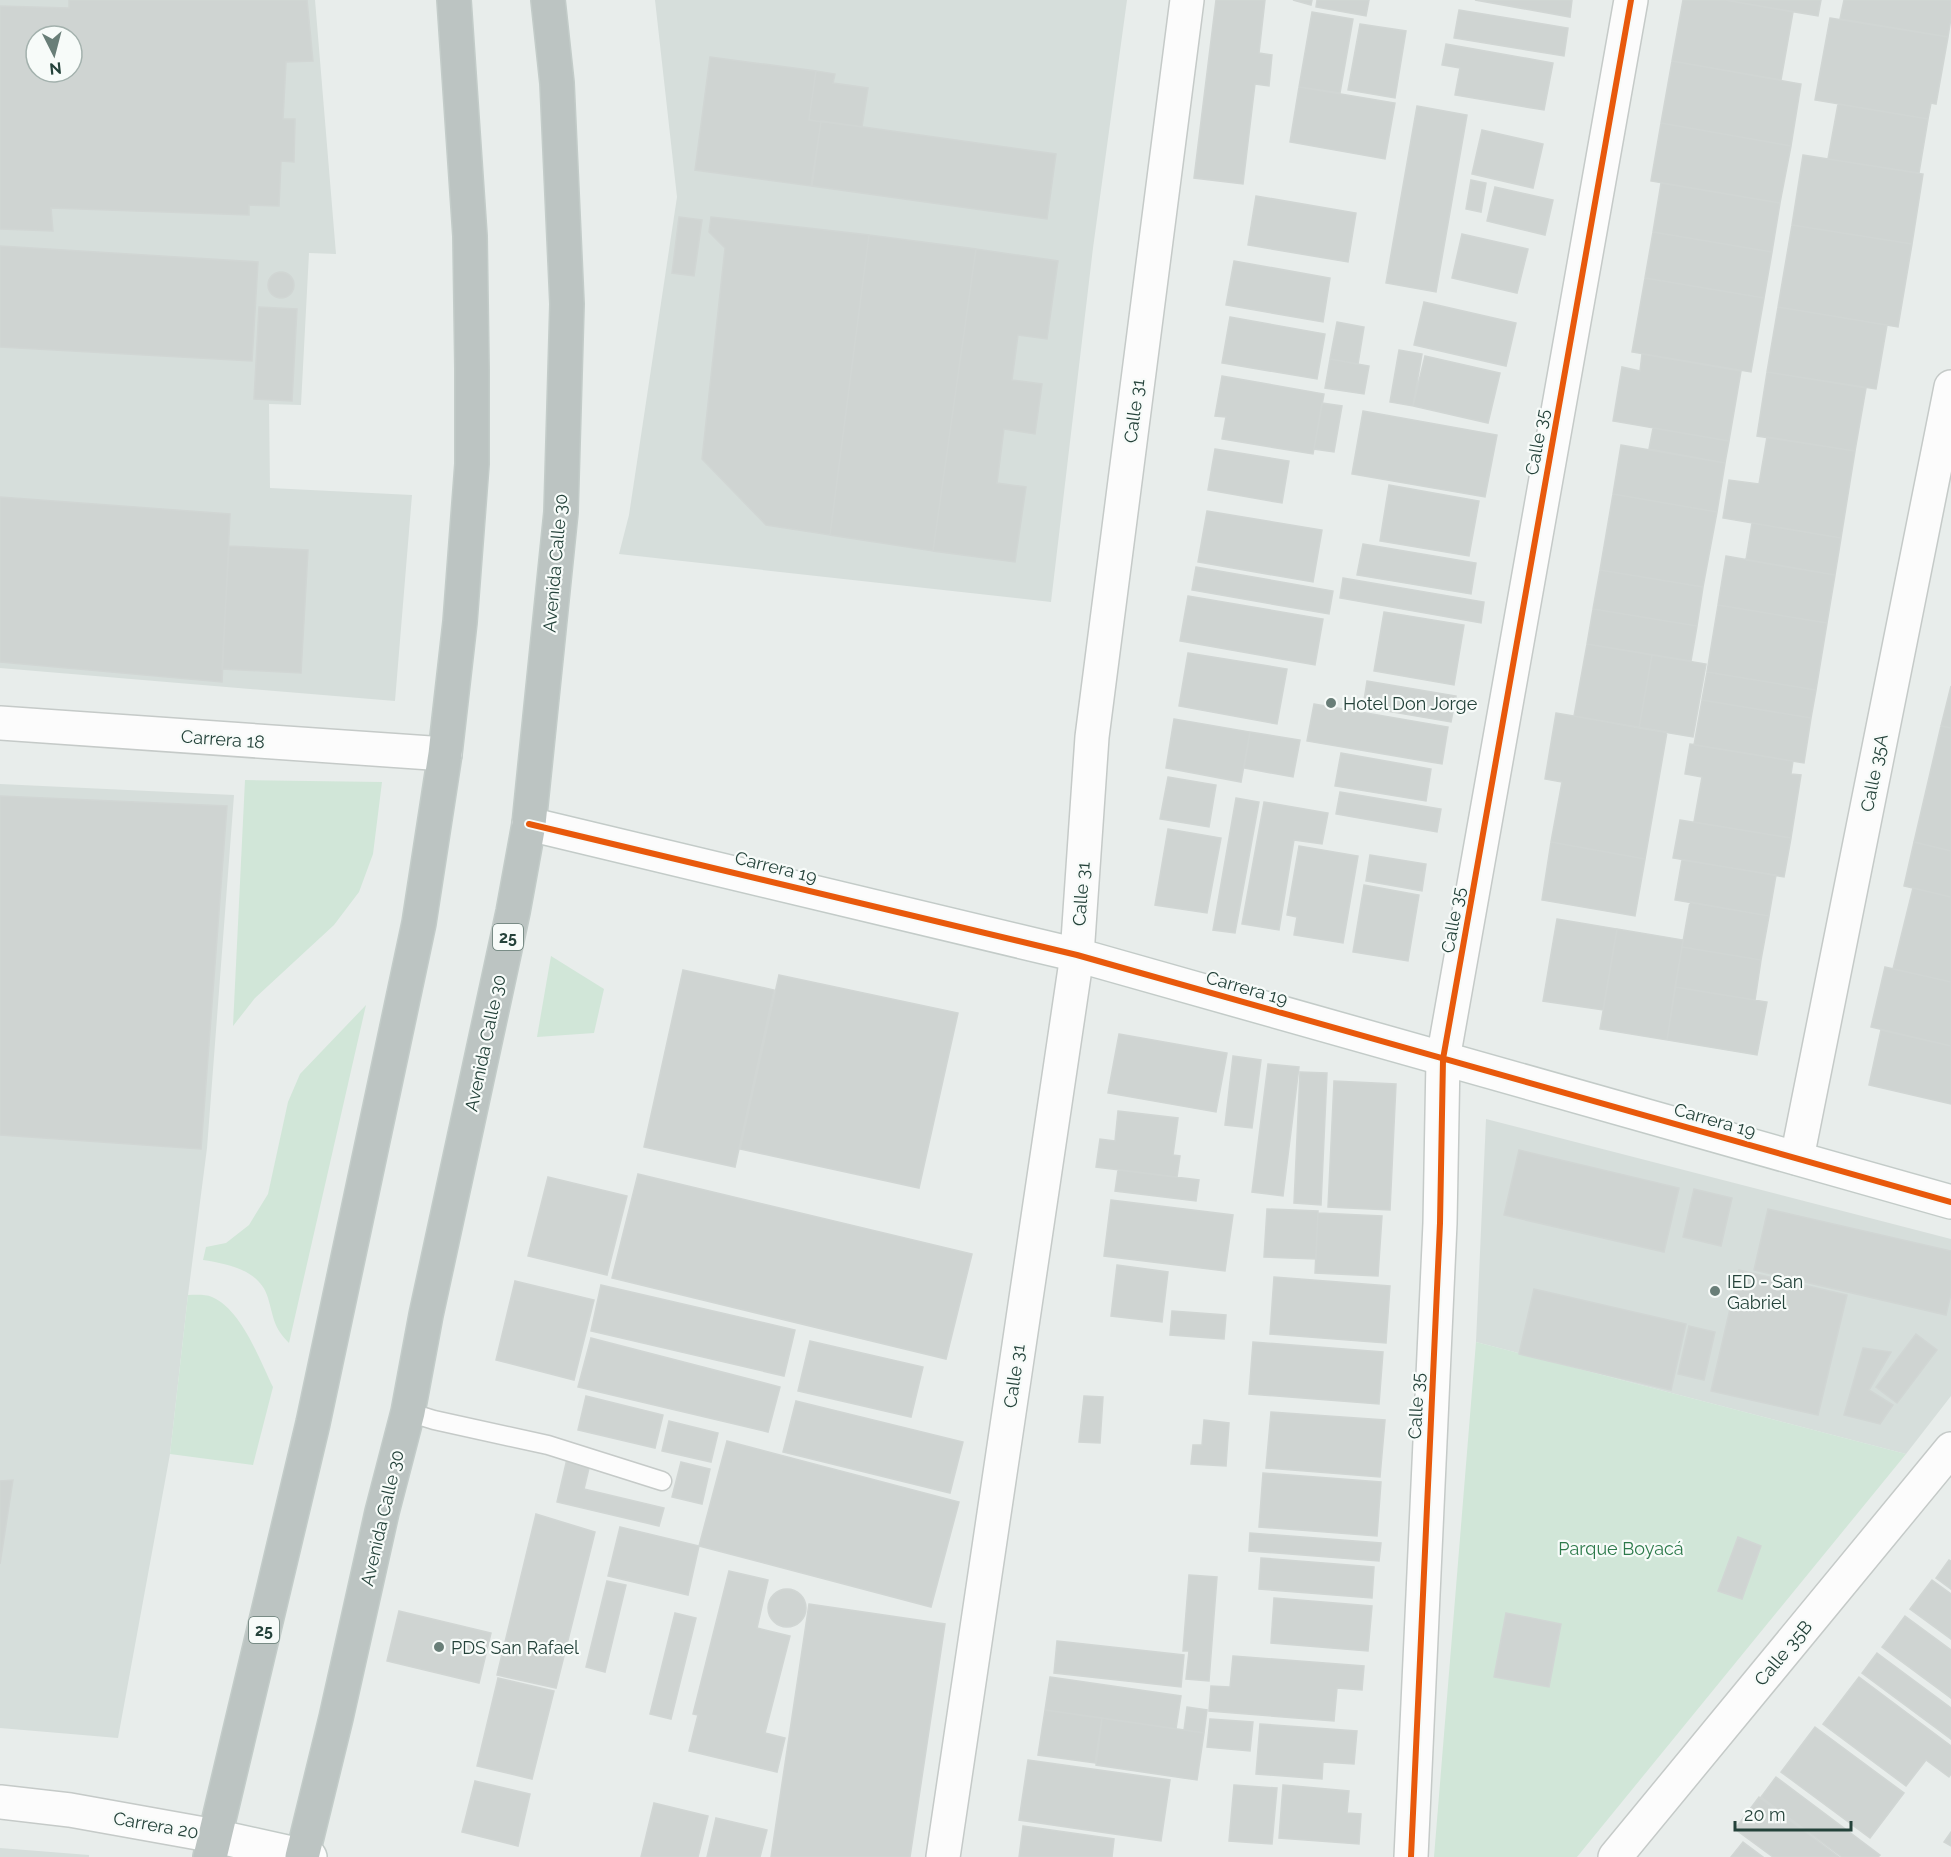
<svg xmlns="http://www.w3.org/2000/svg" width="1951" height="1857" font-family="Raleway,sans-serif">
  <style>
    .built { fill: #d6dedb; fill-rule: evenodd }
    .green { fill: #d1e6d8 }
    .building { fill: #cfd4d2; stroke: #d1d6d4; stroke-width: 1.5; fill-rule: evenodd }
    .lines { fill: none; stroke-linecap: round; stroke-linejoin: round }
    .lane-casing { stroke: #c5cac8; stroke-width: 21 }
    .street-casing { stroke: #c5cac8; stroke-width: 36 }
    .secondary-casing { stroke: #c3cbc8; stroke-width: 36 }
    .highway-casing { stroke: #c3ccc9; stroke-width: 36 }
    .lane { stroke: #fcfcfc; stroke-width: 18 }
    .street { stroke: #fcfcfc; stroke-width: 33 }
    .secondary { stroke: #fcfcfc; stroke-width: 33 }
    .highway { stroke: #bcc4c2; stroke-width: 33 }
    .cycleway-casing { stroke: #f7fbf9; stroke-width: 10 }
    .cycleway { stroke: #e8590c; stroke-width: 6 }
    .poi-dot { fill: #697e78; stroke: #f7fbf9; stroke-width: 2 }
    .labels { text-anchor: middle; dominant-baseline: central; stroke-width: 4.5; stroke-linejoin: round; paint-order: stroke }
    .shield { fill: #f7fbf9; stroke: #637a73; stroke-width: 1.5 }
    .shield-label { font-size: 16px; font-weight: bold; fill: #24423a }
    .street-label { font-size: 18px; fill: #24423a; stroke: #f7fbf9 }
    .poi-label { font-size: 18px; fill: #24423a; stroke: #f7fbf9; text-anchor: start }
    .park-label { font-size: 18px; fill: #2d7a4b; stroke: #f7fbf9 }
  </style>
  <rect width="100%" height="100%" fill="#e8edeb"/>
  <path class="built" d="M0 0H315L336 254 309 253 301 405 269 404 270 488 412 495 395 701 0 668ZM36 36H72V72H36Z
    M655 0H1127L1093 248 1051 602 619 554 629 515 677 197Z
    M0 784 234 795 207 1148 188 1295 170 1454 118 1738 0 1728Z
    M1486 1119 1951 1239V1396L1906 1454 1476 1342Z
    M0 1848 89 1855V1857H0Z"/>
  <path class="green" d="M245 780 382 782 373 854 359 892 334 925 255 998 233 1026Z
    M551 956 604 989 594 1033 537 1037Z
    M366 1005 289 1343C273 1327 274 1318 268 1298 260 1270 228 1264 203 1260L206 1247 226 1243 249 1225 268 1194 288 1102 300 1074Z
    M188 1295C195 1295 205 1294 212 1297 242 1310 259 1359 273 1387L253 1465 170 1454Z
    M1476 1342 1906 1454 1577 1857H1434Z"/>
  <path class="building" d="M69 0H307L313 61 286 62 283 119H295L294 162 281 161 279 206 249 205V215L51 208 53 231 0 229V6L69 8ZM36 36H72V72H36Z
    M1216 0H1265L1259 53 1272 55 1269 86 1255 84 1243 184 1194 178Z
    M1293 0H1312L1311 5Z
    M1317 0H1369L1366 16 1316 7Z
    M1475 0H1572L1570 17Z
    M1683 0H1725L1793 12 1781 80 1672 61Z
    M1725 0H1821L1818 16Z
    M1844 0H1951V18L1948 37 1840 19Z
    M1459 10 1568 28 1564 56 1454 38Z
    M1312 12 1353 19 1340 93 1299 87Z
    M1830 18 1948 37 1936 104 1931 103 1928 119 1815 100Z
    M1360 24 1406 31 1395 98 1348 90Z
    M1446 44 1553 63 1544 110 1455 95 1460 68 1442 65Z
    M710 57 816 71 809 120 821 122 811 186 695 170Z
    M1672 61 1801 84 1791 146 1661 123Z
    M816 71 835 74 833 83 868 88 862 127 809 120Z
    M1299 87 1395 103 1385 159 1290 142Z
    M1838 104 1928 119 1919 173 1828 159Z
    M1417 106 1467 115 1436 292 1386 283Z
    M821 121 1056 154 1047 219 812 186Z
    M1661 123 1791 146 1780 203 1651 181Z
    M1482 130 1543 144 1533 188 1472 174Z
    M1803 155 1923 174 1912 244 1792 225Z
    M1471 180 1486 183 1481 212 1466 209Z
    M1661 183 1780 203 1772 252 1653 232Z
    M1495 187 1553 200 1545 235 1487 221Z
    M1256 196 1356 213 1348 262 1248 245Z
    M679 217 702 220 694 276 672 273Z
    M711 217 869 235 830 535 766 525 702 459 725 248 709 232Z
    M1792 225 1912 244 1898 327 1778 307Z
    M1653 232 1772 252 1764 298 1645 278Z
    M1462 234 1528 249 1517 293 1452 278Z
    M869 235 976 249 933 551 830 535Z
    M0 246 258 262 252 361 0 347Z
    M976 249 1058 261 1047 339 1018 335 1012 380 1042 384 1035 434 1004 429 997 483 1026 487 1015 562 933 551Z
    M1234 261 1330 278 1323 322 1226 305Z
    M268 285a13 13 0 1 1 26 0a13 13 0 1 1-26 0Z
    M1645 278 1764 298 1751 372 1632 352Z
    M1424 302 1516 323 1506 366 1414 345Z
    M259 307 297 309 292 401 254 399Z
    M1778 307 1887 325 1876 389 1767 372Z
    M1230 317 1325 334 1317 379 1222 363Z
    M1337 322 1364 327 1358 364 1330 359Z
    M1399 350 1422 354 1413 406 1390 402Z
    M1642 354 1741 371 1729 441 1613 421 1622 367 1640 371Z
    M1425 356 1500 373 1488 423 1413 406Z
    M1330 359 1369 366 1364 394 1325 388Z
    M1767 372 1866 388 1855 451 1757 436Z
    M1222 376 1324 394 1313 454 1222 439 1226 417 1215 416Z
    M1322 403 1342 406 1334 452 1314 449Z
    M1363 411 1497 435 1485 497 1352 474Z
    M1653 428 1729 441 1725 463 1649 449Z
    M1767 437 1855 451 1841 538 1723 518 1729 480 1759 484Z
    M1621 445 1725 463 1717 512 1613 494Z
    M1215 449 1289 461 1282 503 1208 490Z
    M1389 485 1479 501 1469 556 1380 541Z
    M1613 494 1717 512 1703 587 1600 570Z
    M0 497 230 514 222 682 0 662Z
    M1207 511 1322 530 1313 582 1198 562Z
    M1752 523 1841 538 1835 575 1746 560Z
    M1363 544 1476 563 1471 594 1357 575Z
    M229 546 308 550 301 673 222 669Z
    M1726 556 1835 575 1827 623 1718 605Z
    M1196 567 1333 591 1329 614 1192 590Z
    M1600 570 1703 587 1697 626 1593 609Z
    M1343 578 1484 602 1481 623 1340 598Z
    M1188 596 1323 619 1315 665 1180 641Z
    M1718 605 1827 623 1816 690 1707 672Z
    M1593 609 1697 626 1691 661 1587 644Z
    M1384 612 1464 625 1454 685 1374 671Z
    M1587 644 1652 655 1639 728 1574 716Z
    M1188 653 1287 669 1277 724 1179 706Z
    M1652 655 1706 664 1693 737 1639 728Z
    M1707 672 1816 690 1811 718 1702 700Z
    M1367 681 1456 696 1451 722 1363 707Z
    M1951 686V728L1941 726Z
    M1702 700 1811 718 1804 763 1694 745Z
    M1314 704 1448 727 1442 764 1307 741Z
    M1556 713 1667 732 1645 859 1551 842 1562 782 1545 779Z
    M1174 719 1250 732 1241 782 1166 768Z
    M1941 726 1951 728V851L1914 842Z
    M1250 732 1300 740 1293 777 1244 768Z
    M1690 744 1793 761 1791 774 1801 775 1791 838 1694 822 1702 777 1685 774Z
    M1341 753 1431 769 1426 801 1335 786Z
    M1168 777 1216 785 1209 827 1160 819Z
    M1340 792 1441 809 1437 832 1336 814Z
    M0 796 227 806 201 1149 0 1135Z
    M1236 798 1259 802 1235 933 1213 930Z
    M1264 802 1328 813 1322 844 1294 840 1279 930 1242 924Z
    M1680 820 1791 838 1784 877 1673 858Z
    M1168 829 1221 838 1207 913 1155 905Z
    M1551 842 1645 859 1635 916 1542 900Z
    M1914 842 1951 851V897L1904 886Z
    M1299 846 1358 856 1343 943 1294 935 1297 917 1287 915Z
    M1370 855 1426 864 1422 891 1366 881Z
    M1682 860 1776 875 1769 916 1675 900Z
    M1364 885 1419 895 1408 961 1353 952Z
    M1913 888 1951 897V982L1893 969Z
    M1690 902 1769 916 1761 960 1682 947Z
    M1557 919 1617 929 1603 1010 1543 1001Z
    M1617 929 1683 940 1667 1040 1600 1029Z
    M1682 947 1761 960 1755 1000 1675 987Z
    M1885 967 1951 982V1046L1871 1027Z
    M683 970 774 990 735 1167 644 1147Z
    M779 975 958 1013 919 1188 740 1149Z
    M1675 987 1767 1002 1757 1055 1667 1040Z
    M1881 1030 1951 1046V1104L1869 1085Z
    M1119 1034 1227 1053 1216 1112 1108 1093Z
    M1233 1056 1261 1060 1252 1128 1225 1125Z
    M1268 1064 1299 1067 1283 1196 1252 1192Z
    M1300 1072 1327 1073 1321 1205 1294 1203Z
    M1334 1081 1396 1084 1390 1210 1328 1207Z
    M1118 1111 1178 1118 1173 1155 1180 1156 1177 1177 1096 1167 1100 1139 1115 1141Z
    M1519 1150 1679 1188 1664 1252 1504 1215Z
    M1118 1170 1199 1180 1196 1201 1115 1191Z
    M638 1174 972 1254 946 1359 612 1278Z
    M548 1177 627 1196 607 1275 528 1256Z
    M1694 1189 1732 1198 1721 1246 1683 1237Z
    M1111 1200 1233 1215 1225 1271 1104 1256Z
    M1267 1209 1318 1211 1316 1259 1264 1257Z
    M1768 1209 1951 1251V1294L1946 1315 1754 1270Z
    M1318 1213 1382 1216 1378 1276 1315 1273Z
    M1117 1265 1168 1272 1162 1322 1111 1316Z
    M1739 1270 1847 1295 1818 1415 1711 1391Z
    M1274 1277 1390 1286 1386 1343 1270 1334Z
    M515 1281 594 1300 574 1380 496 1360Z
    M601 1285 795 1330 784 1376 591 1331Z
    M1534 1289 1686 1324 1671 1390 1519 1354Z
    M1172 1311 1226 1315 1224 1339 1170 1335Z
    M1689 1326 1715 1332 1704 1380 1678 1374Z
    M1916 1334 1937 1350 1897 1403 1876 1387Z
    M591 1338 780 1387 768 1432 578 1387Z
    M810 1341 923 1367 911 1417 798 1391Z
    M1253 1342 1383 1352 1379 1404 1249 1394Z
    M1863 1348 1891 1352 1869 1390 1893 1405 1880 1424 1844 1415Z
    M586 1396 663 1415 655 1448 578 1430Z
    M1084 1396 1103 1397 1100 1443 1079 1442Z
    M796 1401 963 1442 950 1493 783 1452Z
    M1271 1412 1385 1420 1380 1477 1266 1468Z
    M1204 1420 1229 1423 1226 1466 1191 1464 1193 1445H1202Z
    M669 1421 718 1433 711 1462 662 1451Z
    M727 1441 959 1502 931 1607 699 1546Z
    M567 1459 590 1464 584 1489 664 1508 659 1526 557 1502Z
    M681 1462 710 1469 702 1504 672 1497Z
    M1263 1473 1381 1482 1377 1536 1259 1527Z
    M13 1480 0 1564V1481Z
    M536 1514 595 1532 556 1688 497 1675Z
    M620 1527 699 1546 688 1595 608 1576Z
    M1250 1533 1381 1543 1379 1561 1249 1551Z
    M1738 1537 1761 1546 1742 1599 1718 1591Z
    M1261 1558 1374 1567 1372 1598 1259 1589Z
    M1949 1560 1951 1561V1589L1936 1578Z
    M729 1571 768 1580 757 1628 790 1636 765 1733 785 1738 777 1772 689 1751 698 1715 693 1714Z
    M1189 1575 1217 1577 1209 1681 1186 1679 1189 1651H1183Z
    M1932 1580 1951 1594V1639L1910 1609Z
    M607 1581 626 1585 605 1672 586 1667Z
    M768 1608a19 19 0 1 1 38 0a19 19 0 1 1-38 0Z
    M1274 1598 1372 1606 1368 1651 1271 1643Z
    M809 1604 945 1624 910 1857H771Z
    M399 1611 491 1633 479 1683 387 1661Z
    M675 1613 696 1618 671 1719 650 1714Z
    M1506 1613 1561 1624 1549 1687 1494 1677Z
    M1905 1616 1951 1650V1698L1882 1647Z
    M1057 1641 1184 1655 1181 1687 1054 1673Z
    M1877 1653 1951 1708V1739L1862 1673Z
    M1233 1656 1364 1666 1362 1690 1337 1688 1334 1721 1209 1711 1211 1686 1230 1687Z
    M1050 1677 1181 1696 1176 1729 1045 1710Z
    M1859 1677 1951 1746V1774L1949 1777 1926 1760 1906 1786 1823 1724Z
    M498 1678 554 1691 532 1779 477 1766Z
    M1187 1707 1207 1710 1204 1733 1184 1730Z
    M1045 1710 1102 1718 1095 1763 1038 1755Z
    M1102 1718 1204 1733 1197 1780 1096 1765Z
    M1210 1719 1253 1722 1250 1751 1207 1747Z
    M1260 1724 1357 1731 1354 1764 1323 1762 1322 1779 1256 1774Z
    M1815 1727 1904 1793 1870 1838 1781 1772Z
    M1028 1760 1170 1780 1161 1841 1019 1820Z
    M1776 1777 1880 1855 1878 1857H1842L1761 1797Z
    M475 1781 530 1794 518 1846 462 1832Z
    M1234 1785 1277 1788 1272 1844 1229 1841Z
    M1283 1785 1349 1791 1347 1813 1361 1814 1359 1844 1279 1838Z
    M1759 1797 1839 1857H1773L1735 1829Z
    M654 1803 708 1816 698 1857H641Z
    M716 1818 767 1830 760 1857H707Z
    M1023 1826 1114 1839 1112 1857H1019Z
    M1951 1832V1846L1944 1842Z
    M1743 1842 1763 1857H1731Z"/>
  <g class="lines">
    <defs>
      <path id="lane" d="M408 1412 434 1420 548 1445 662 1481"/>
      <path id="street" d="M0 723 445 754
        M1797 1158 1951 387
        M0 1802 70 1810 215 1836
        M943 1857 1077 955 1092 737 1187 0
        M1411 1857 1440 1223 1443 1059 1631 0
        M1615 1857 1951 1449"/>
      <path id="secondary" d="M529 824 1077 955 1951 1202
        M215 1836 310 1857"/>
      <path id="highway" d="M210 1857 313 1423 419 923 445 754 460 622 472 464V369L470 236 454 0
        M302 1857 336 1718 382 1512 408 1412 426 1315 513 912 529 824 561 512 567 304 557 83 548 0"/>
    </defs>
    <use href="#lane" class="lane-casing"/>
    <use href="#street" class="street-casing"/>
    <use href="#secondary" class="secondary-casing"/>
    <use href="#highway" class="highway-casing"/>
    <use href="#lane" class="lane"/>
    <use href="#street" class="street"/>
    <use href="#secondary" class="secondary"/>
    <use href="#highway" class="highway"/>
    <defs>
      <path id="cycleway" d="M529 824 1077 955 1951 1202
        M1411 1857 1440 1223 1443 1059 1631 0"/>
    </defs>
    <use href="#cycleway" class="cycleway-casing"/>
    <use href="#cycleway" class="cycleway"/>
  </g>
  <g class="poi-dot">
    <circle cx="1331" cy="703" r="6"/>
    <circle cx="1715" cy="1291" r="6"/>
    <circle cx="439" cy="1647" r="6"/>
  </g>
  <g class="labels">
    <g class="shield">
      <rect x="493" y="924" width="30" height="26" rx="4.5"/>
      <rect x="249" y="1617" width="30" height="26" rx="4.5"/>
    </g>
    <g class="shield-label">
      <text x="508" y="937">25</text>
      <text x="264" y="1630">25</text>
    </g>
    <g class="street-label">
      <text transform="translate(1134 411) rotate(-83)">Calle 31</text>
      <text transform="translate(1537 442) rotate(-80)">Calle 35</text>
      <text transform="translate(555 563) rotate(-85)">Avenida Calle 30</text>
      <text transform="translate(223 739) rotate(4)">Carrera 18</text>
      <text transform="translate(1874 773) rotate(-79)">Calle 35A</text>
      <text transform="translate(776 867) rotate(14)">Carrera 19</text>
      <text transform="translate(1081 894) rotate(-86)">Calle 31</text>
      <text transform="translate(1453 920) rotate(-80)">Calle 35</text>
      <text transform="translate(1247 988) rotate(16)">Carrera 19</text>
      <text transform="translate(485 1043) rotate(-78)">Avenida Calle 30</text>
      <text transform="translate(1715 1120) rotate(16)">Carrera 19</text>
      <text transform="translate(1014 1376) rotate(-82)">Calle 31</text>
      <text transform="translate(1416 1406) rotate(-87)">Calle 35</text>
      <text transform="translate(382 1518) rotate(-77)">Avenida Calle 30</text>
      <text transform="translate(1783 1653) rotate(-50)">Calle 35B</text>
      <text transform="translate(156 1825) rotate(10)">Carrera 20</text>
    </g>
    <g class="poi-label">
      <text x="1343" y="703">Hotel Don Jorge</text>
      <text x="1727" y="1281">IED - San<tspan x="1727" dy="21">Gabriel</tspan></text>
      <text x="451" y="1647">PDS San Rafael</text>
    </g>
    <g class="park-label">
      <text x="1621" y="1548">Parque Boyacá</text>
    </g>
  </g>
  <g transform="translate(54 54) rotate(174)"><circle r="28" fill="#f7fbf9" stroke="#a3b1ad" stroke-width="1.5"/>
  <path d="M0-4.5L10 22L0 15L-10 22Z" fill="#697e78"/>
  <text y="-9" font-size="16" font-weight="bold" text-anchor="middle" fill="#24423a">N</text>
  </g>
  <path d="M1735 1821v9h116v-9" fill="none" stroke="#24423a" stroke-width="3"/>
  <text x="1744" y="1821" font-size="18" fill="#24423a" stroke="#f7fbf9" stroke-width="4.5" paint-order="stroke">20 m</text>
</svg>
